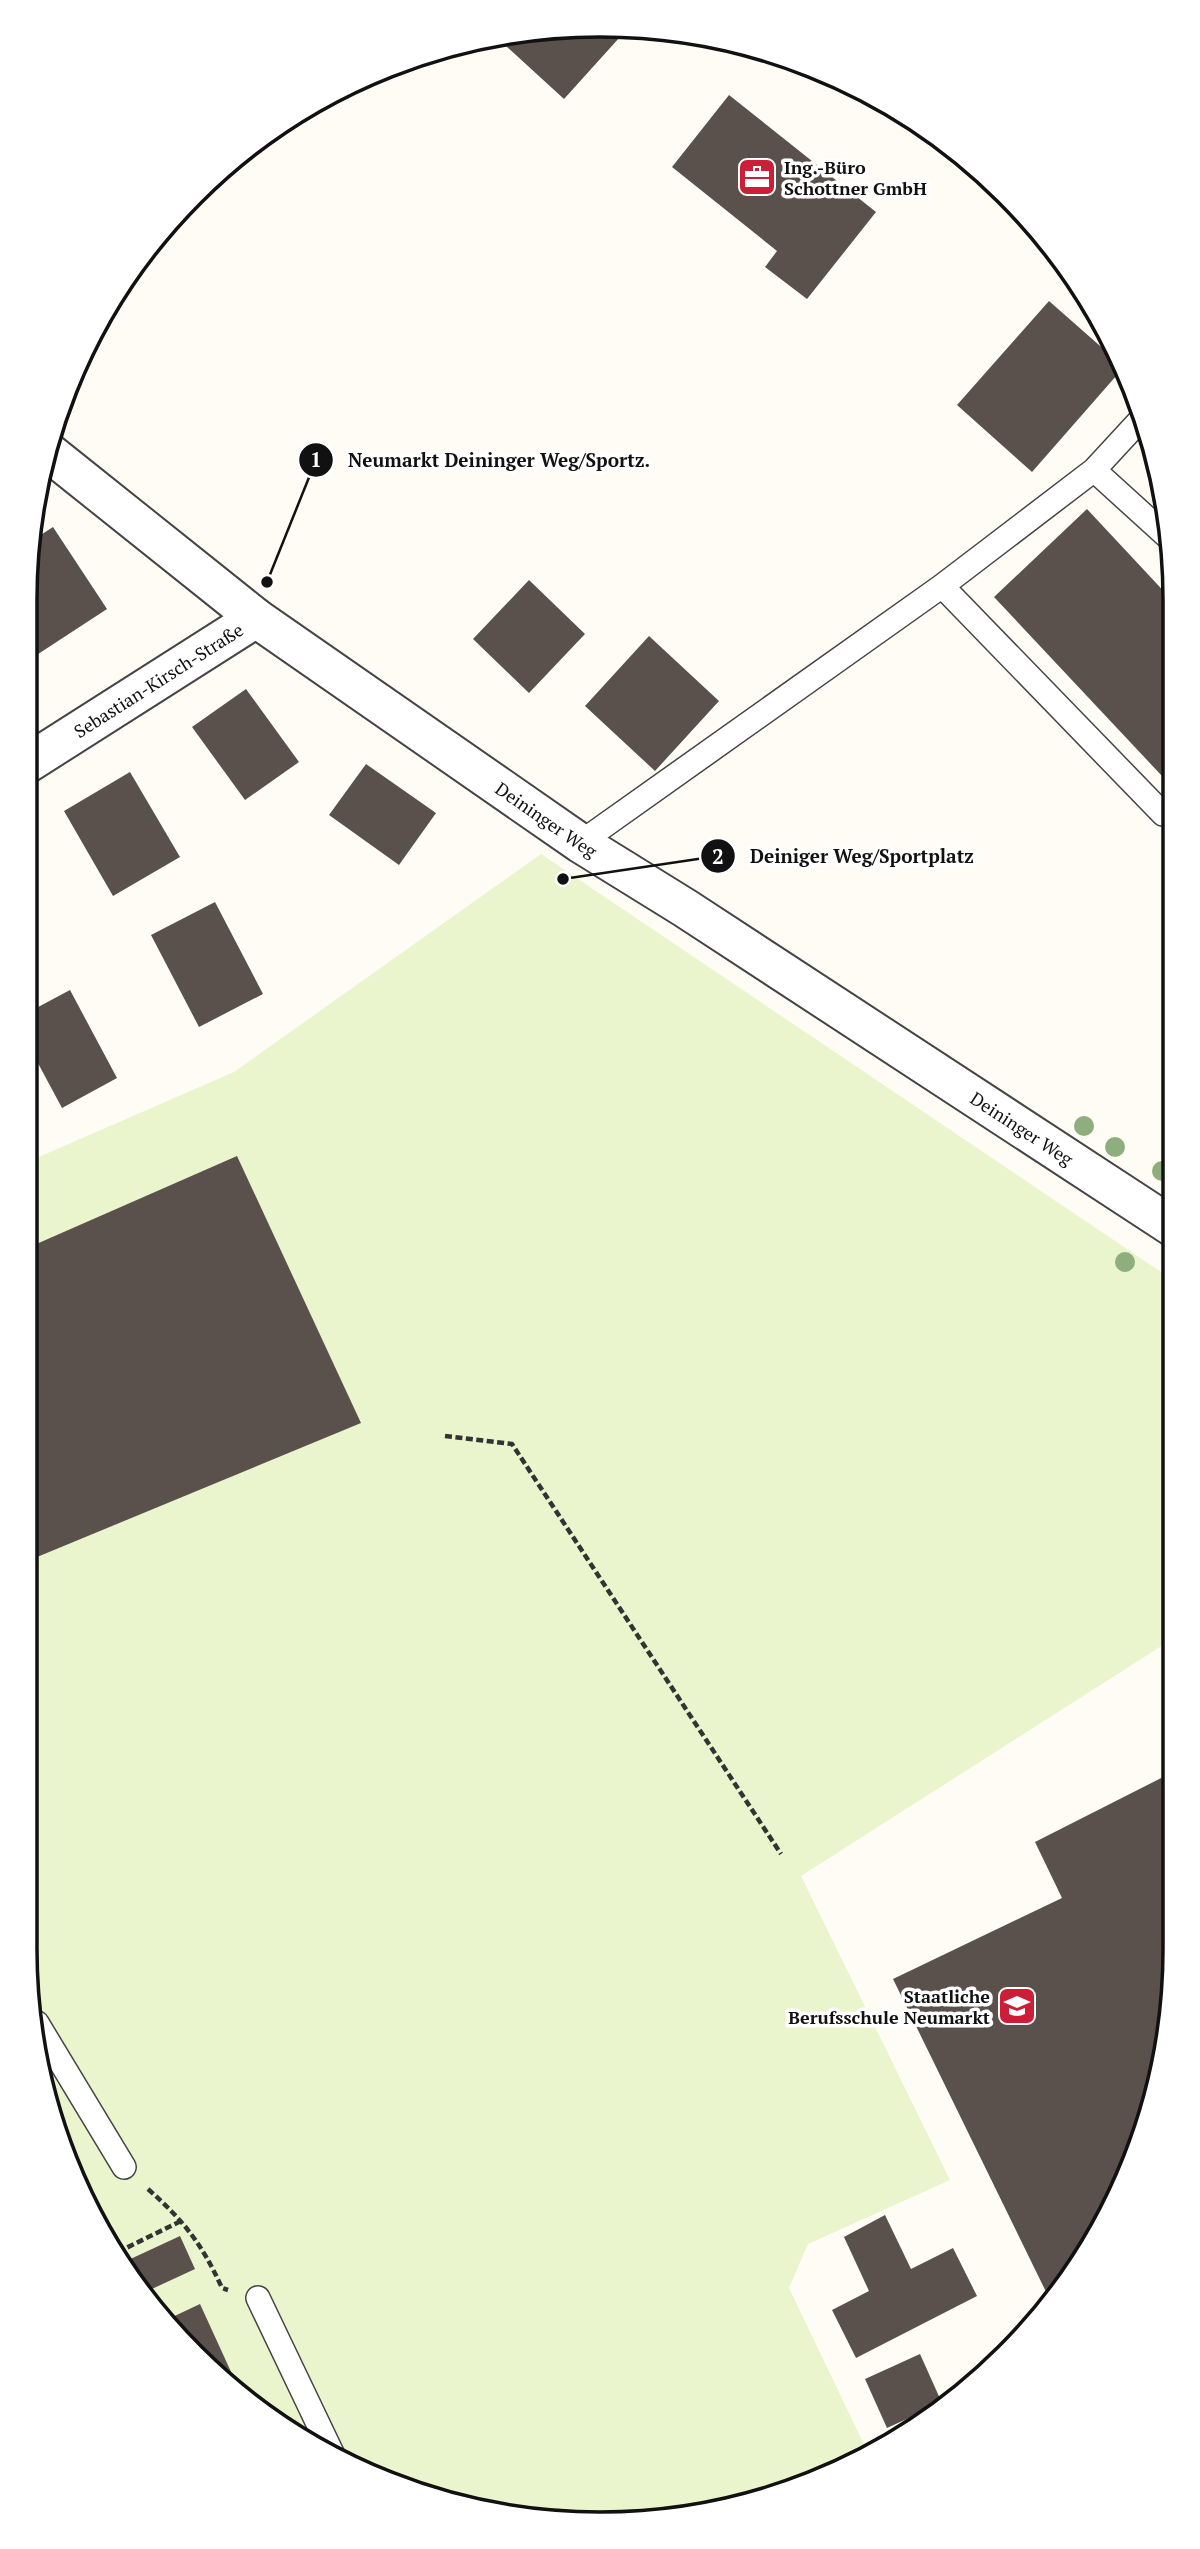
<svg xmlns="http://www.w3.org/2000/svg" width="1200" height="2549" font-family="'PT Serif',serif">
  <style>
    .pitch { fill: #eaf4cd }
    .building { fill: #5b514c }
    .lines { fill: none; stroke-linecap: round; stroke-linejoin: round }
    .lane-casing { stroke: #444; stroke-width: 26 }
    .street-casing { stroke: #444; stroke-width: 42 }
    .path { stroke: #333; stroke-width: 4.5; stroke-dasharray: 7 3.5; stroke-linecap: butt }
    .lane { stroke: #fff; stroke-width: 23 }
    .street { stroke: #fff; stroke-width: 38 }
    .tree { fill: #8fae7d }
    .labels { text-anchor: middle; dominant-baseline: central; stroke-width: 7; stroke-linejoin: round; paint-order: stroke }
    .poi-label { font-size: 18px; font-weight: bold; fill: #111; stroke: #fff; text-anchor: start }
    .street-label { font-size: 18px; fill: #111; stroke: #fff }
    .rim { fill: none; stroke: #111; stroke-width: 3.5 }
    .leader { fill: none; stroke: #111; stroke-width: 2.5 }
    .callout-dot { fill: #111; stroke: #fff; stroke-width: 2.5 }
    .mark-label { font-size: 21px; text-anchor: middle; font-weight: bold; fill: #fff }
    .callout-label { font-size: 19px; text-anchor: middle; font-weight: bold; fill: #111; stroke: #fff; stroke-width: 7; stroke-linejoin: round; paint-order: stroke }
  </style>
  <rect width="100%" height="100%" fill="#fffcf5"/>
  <path class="pitch" d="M541 854 1173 1280 1174 1638 801 1876 950 2180 808 2244 789 2288 869 2455 855 2465 676 2520 487 2513 312 2447 220 2381 144 2300 55 2134 25 1949V1163L234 1072Z"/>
  <path class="building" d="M600 25 629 27 564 99 506 46 519 33Z
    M729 95 876 212 807 299 765 267 777 251 672 167Z
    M1049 301 1124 367 1032 472 957 405Z
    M1087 509 1171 599V768L1162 776 994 597Z
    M53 527 107 609 29 660 25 653V600L30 542Z
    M529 580 585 634 529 693 473 639Z
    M649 636 719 701 655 771 585 706Z
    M246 689 299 762 245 800 192 727Z
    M366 764 436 813 399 865 329 815Z
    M130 772 180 857 113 896 64 811Z
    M215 902 263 994 199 1027 151 935Z
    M25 904 37 925 25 933Z
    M70 990 117 1078 62 1108 25 1039V1014Z
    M237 1156 361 1423 25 1562V1249Z
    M1175 1771V1860L1170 1863 1175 1872V1949L1164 2062 1132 2170 1079 2268 1051 2302 893 1979 1062 1898 1035 1842Z
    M885 2215 911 2269 953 2248 977 2296 856 2358 832 2310 869 2291 844 2237Z
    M180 2236 195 2269 141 2294 124 2262Z
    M200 2304 243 2398 220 2381 164 2321Z
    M920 2354 942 2403 887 2428 865 2379Z"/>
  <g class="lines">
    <defs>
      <path id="lane" d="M1094 470 1171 540
        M942 586 1163 814 1172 813
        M580 843 942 586 1094 470 1142 418
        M37 2023 124 2167
        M258 2298 333 2455"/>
      <g id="street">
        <path id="s1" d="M47 451 256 618 580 843 685 908 1173 1227"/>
        <path id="s2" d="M25 765 256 618"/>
      </g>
    </defs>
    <use href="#lane" class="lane-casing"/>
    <use href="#street" class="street-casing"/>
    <path class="path" d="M445 1436 512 1444 781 1854
      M148 2189C184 2221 202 2244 222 2288L228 2290
      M118 2252 183 2220"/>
    <use href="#lane" class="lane"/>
    <use href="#street" class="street"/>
  </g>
  <g class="tree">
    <circle cx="1084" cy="1126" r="10"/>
    <circle cx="1115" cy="1147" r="10"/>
    <circle cx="1162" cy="1171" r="10"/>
    <circle cx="1125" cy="1262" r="10"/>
  </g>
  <defs>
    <symbol id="office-square" viewBox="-11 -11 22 22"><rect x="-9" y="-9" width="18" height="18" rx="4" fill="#cc1e37" stroke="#fff"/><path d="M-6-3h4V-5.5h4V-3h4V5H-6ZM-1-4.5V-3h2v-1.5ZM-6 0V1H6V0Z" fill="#fff"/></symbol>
    <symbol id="school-square" viewBox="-11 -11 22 22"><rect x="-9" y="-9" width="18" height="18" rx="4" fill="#cc1e37" stroke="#fff"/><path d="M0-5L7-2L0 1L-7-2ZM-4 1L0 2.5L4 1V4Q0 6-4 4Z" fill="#fff"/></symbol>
  </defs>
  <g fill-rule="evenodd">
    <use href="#office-square" x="735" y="155" width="44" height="44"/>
    <use href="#school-square" x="995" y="1984" width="44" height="44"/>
  </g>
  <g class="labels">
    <g class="poi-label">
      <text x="784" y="167">Ing.-Büro<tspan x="784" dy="21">Schottner GmbH</tspan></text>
      <text x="990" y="1996" text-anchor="end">Staatliche<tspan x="990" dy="21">Berufsschule Neumarkt</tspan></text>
    </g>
    <g class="street-label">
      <text stroke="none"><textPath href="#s2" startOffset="158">Sebastian-Kirsch-Straße</textPath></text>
      <text stroke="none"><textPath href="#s1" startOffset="621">Deininger Weg</textPath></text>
      <text stroke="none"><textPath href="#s1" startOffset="1188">Deininger Weg</textPath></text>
    </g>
  </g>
  <path d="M0 0H1200V2549H0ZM600 37H600A563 563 0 0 1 1163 600V1949A563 563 0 0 1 600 2512H600A563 563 0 0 1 37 1949V600A563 563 0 0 1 600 37Z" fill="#fff" fill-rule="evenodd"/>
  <path class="rim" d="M600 37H600A563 563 0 0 1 1163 600V1949A563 563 0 0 1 600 2512H600A563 563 0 0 1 37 1949V600A563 563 0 0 1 600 37Z"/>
  <path class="leader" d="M267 582L316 460M563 879L718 856"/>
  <g class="callout-dot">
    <circle cx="267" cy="582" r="7"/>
    <circle cx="563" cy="879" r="7"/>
    <circle cx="316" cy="460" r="18"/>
    <circle cx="718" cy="856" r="18"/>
  </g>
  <g class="mark-label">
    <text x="316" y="467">1</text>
    <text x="718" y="864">2</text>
  </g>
  <g class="callout-label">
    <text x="499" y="467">Neumarkt Deininger Weg/Sportz.</text>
    <text x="862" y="863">Deiniger Weg/Sportplatz</text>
  </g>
</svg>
